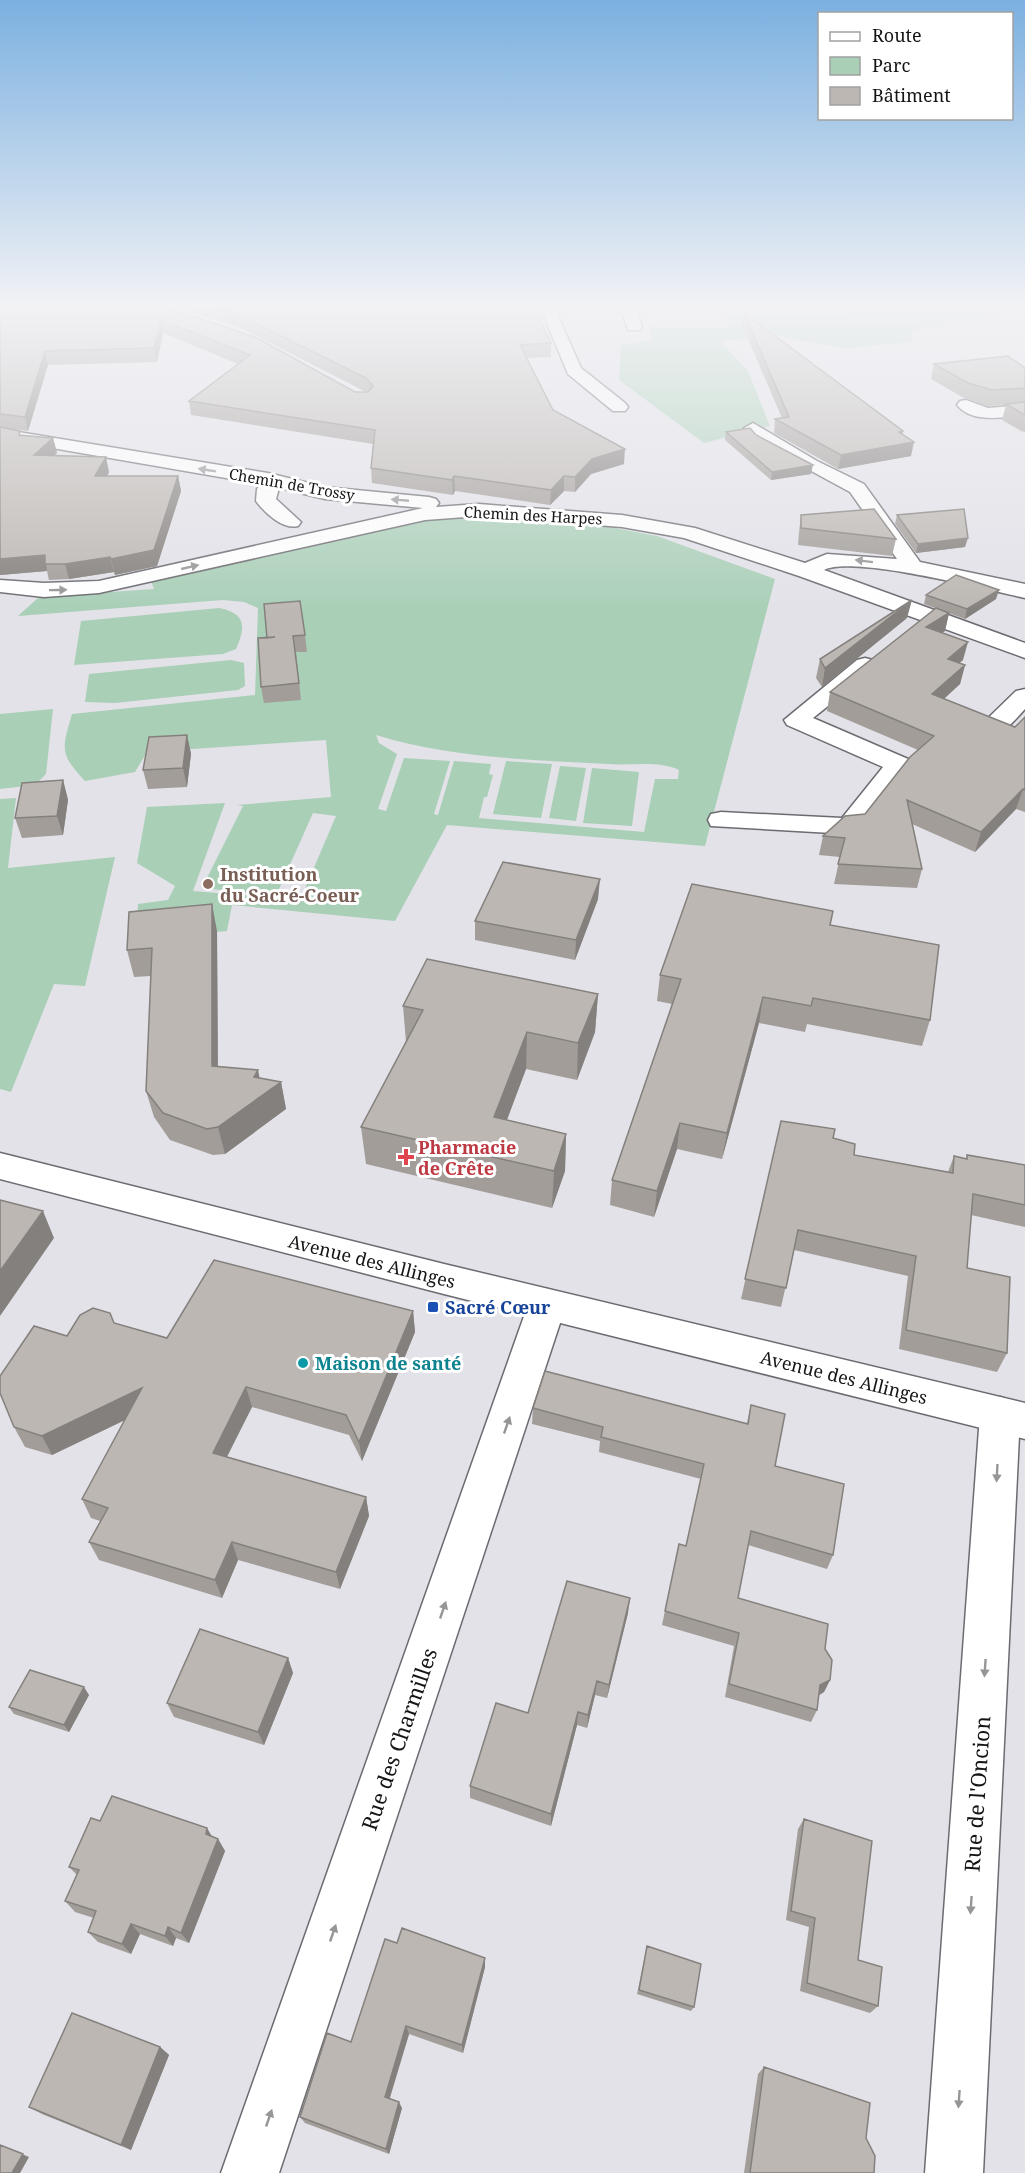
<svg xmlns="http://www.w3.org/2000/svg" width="1025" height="2173" font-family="'Noto Serif',serif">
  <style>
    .green { fill: #a9cfb7; fill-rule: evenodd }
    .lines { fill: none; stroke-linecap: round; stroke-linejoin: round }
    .minor-casing { stroke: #6c6b71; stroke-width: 3 }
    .major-casing { stroke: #6c6b71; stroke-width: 3 }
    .minor { fill: #fff; fill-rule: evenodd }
    .major { fill: #fff; fill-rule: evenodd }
    .wall { fill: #a29d99 }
    .shaded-wall { fill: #84807d }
    .building { fill: #bcb7b2; stroke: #84807d; stroke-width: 1.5 }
    .oneway { fill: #969597 }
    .education-dot { fill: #8d6e63; stroke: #fff; stroke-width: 2 }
    .health-dot { fill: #e0444e; stroke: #fff; stroke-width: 2 }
    .transit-dot { fill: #1a4fb4; stroke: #fff; stroke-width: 2 }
    .culture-dot { fill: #0f9aa8; stroke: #fff; stroke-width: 2 }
    .labels { text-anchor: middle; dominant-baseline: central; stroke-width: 6; stroke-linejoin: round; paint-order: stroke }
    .far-street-label { font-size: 15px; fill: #151417; stroke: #fff }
    .education-label { font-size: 18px; font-weight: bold; fill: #785e54; stroke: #fff; text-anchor: start }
    .health-label { font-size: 18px; font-weight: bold; fill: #be3a42; stroke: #fff; text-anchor: start }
    .street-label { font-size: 18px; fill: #151417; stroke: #fff }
    .transit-label { font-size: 18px; font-weight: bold; fill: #164399; stroke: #fff; text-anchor: start }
    .culture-label { font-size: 18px; font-weight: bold; fill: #0d838f; stroke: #fff; text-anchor: start }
    .near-street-label { font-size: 21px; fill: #151417; stroke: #fff }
  </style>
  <rect width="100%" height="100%" fill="#e3e2e9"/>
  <path class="green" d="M859 309H1009L1001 314 913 330 912 342 844 348 777 336 720 341 748 371 770 426 704 443 619 380 621 345 652 341 649 327 727 328 724 314 846 315Z
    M461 517 604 526 657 536 775 579 705 846 447 825 395 921 232 905 227 931 136 939 138 904 168 900 175 886 137 863 147 807 225 803 193 891 334 903 301 898 336 816 313 813 276 896 202 888 243 806 237 805 331 797 326 740 147 752 135 772 85 781C59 753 62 749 72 714L255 695 258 608 244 602 223 600 18 616 39 597 154 589 151 581 411 521ZM376 735C450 758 531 760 608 764 631 766 659 760 679 770L678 779H655L644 832 479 818 484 797H487L493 775 489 774 491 764 454 761 438 815 434 814 450 761 404 758 386 811 378 809 397 754 379 743Z
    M219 608C246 613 246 627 236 649L223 654 74 665 81 621Z
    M231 660 244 663 245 686 238 690 115 703 85 702 89 674Z
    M53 709 46 774 35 785 0 789V714Z
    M506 761 552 764 541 818 493 814Z
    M560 766 586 768 576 821 549 818Z
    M592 768 639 772 632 826 583 823Z
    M16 798 8 868 115 857 85 986 54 984 11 1092 0 1089V799Z"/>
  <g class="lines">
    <defs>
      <path id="minor" d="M541 309H555L581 368 625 403 628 407 625 411H613L568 374Z
        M621 309H636L642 327 640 330H628Z
        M966 400 988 408 1025 405V415C1004 417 972 424 957 405L960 401Z
        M753 423 817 461 864 484 920 562 1025 584V598C989 590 852 555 824 570L1025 643V658L799 576 684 538 622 527 479 516 425 520 99 593 44 597 0 592V580L44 583 99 581 423 508 325 499 279 488 276 499 301 522 298 526C283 530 265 513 256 501L257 489 261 484 0 439V429L268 473 325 487 429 497 436 499 439 503 436 507 479 504 622 515 695 528 805 563 827 554 897 559 850 492 756 441 744 428Z
        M865 658 873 660 877 665 873 670 813 718 908 759 912 764 859 832 849 834 711 826 708 820 711 814 721 812 842 818 883 767 787 725 784 720 857 660Z
        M1025 689V709C1013 722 1004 736 985 731L982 726 985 721 1016 691Z
        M547 1289 560 1294 566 1305 279 2173H221L528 1305 534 1294Z
        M1000 1397 1014 1402 1020 1415 983 2173H925L980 1415 986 1402Z"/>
      <path id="major" d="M0 1153 444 1264 1025 1403V1439L444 1294 0 1179Z"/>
    </defs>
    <use href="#minor" class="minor-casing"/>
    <use href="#major" class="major-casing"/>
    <use href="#minor" class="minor"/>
    <use href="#major" class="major"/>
  </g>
  <path class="wall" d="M0 309H163L355 392H366L241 328 185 310 171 309H535L551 343V357L527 358 553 410 624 464 591 474 575 492 564 491 550 505 455 491 453 495 372 483 371 468 373 444 191 415 189 401 238 364 163 333 157 362 48 365 28 431 11 429 21 435 53 438 57 453 54 455 109 472 107 476H178L181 491 157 566 115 575 114 572 69 579 49 580 47 571 0 575Z
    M744 313 902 434 911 456 838 469 774 433 775 419 782 418 742 325Z
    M934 364 1025 368V432L1021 431 1002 420 1006 405 988 406 964 398 931 379Z
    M726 432 756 435 811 474 771 480 725 440Z
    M801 515 896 539 892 556 798 545 799 532Z
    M897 515 965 547 916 553 895 524Z
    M926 595 996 599 965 619 924 604Z
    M949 613 945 631 942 633 963 660 959 663 965 665 960 684 944 699 1015 727 1025 717V812L1016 809 975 852 912 824 922 869 917 888 834 884 840 857 819 855 823 836 865 814 918 750 827 711 830 692Z
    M907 618 822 687 816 678 820 659Z
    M305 635 307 652H296L301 700 264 703 261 687 267 638Z
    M187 735 191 754 187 787 148 789 143 770Z
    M63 780 68 800 63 835 22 838 15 818Z
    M598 899 575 960 475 940V921Z
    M833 911 830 925 930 1020 922 1046 807 1024 805 1032 759 1023 722 1159 677 1149 654 1217 610 1205 612 1180 672 1004 657 1001 660 975Z
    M217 931 218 1067 259 1078 281 1082 286 1109 225 1154 213 1155 170 1140 154 1117 146 1091 151 976 134 977 127 950Z
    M598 994 595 1032 577 1080 526 1069 507 1120 566 1134 565 1171 552 1208 366 1164 361 1127 406 1042 403 1006Z
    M781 1121 833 1138 854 1155 948 1172 954 1156 966 1159 967 1155 1025 1165V1227L971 1215 967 1268 1007 1353 997 1372 899 1349 908 1276 794 1250 781 1307 741 1299Z
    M413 1311 415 1332 362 1461 349 1435 252 1407 227 1457 366 1497 369 1516 340 1589 238 1560 222 1598 99 1560 89 1542 100 1521 91 1518 82 1499 125 1420 52 1455 25 1447 14 1427 67 1336 114 1323 167 1338Z
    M751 1405 775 1466 833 1555 827 1569 748 1545 738 1598 825 1649 830 1680 824 1692 819 1695 817 1710 811 1722 725 1697 734 1646 662 1625 679 1544 686 1546 701 1479 599 1452 600 1441 532 1424 533 1408 747 1423Z
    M628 1613 607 1698 595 1695 587 1728 577 1725 551 1826 470 1798V1786L528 1713Z
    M288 1658 293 1673 264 1745 174 1717 167 1703Z
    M89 1695 69 1732 14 1714 9 1707Z
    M804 1819 858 1960 878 2006 870 2013 800 1991 809 1927 786 1920 798 1829Z
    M100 1821 212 1836 218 1839 225 1851 189 1943 176 1938 173 1946 140 1934 131 1954 98 1942 88 1932 94 1918 75 1912 65 1901 77 1875 69 1867Z
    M397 1943 485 1958V1967L463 2053 409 2034 390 2098 402 2108 389 2154 305 2123 300 2117 351 2042Z
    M647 1946 694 2007 691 2011 637 1994Z
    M160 2047 169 2055 131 2150 42 2114 29 2107Z
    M764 2067 866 2138 874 2173H744L758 2074Z"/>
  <path class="shaded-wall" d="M161 320 163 333 157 362 154 348Z
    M45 351 48 365 28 431 25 417Z
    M903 431 900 445 914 442 911 456 838 469 841 455 899 432Z
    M53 438 57 453 38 470 34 455Z
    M625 449 624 464 591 474 575 492V477L592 459Z
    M106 457 109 472 99 492 95 476Z
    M813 465 811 474 771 480 772 472Z
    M178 476 181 491 157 566 115 575 111 559Z
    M454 476 455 491 453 495 452 480Z
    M564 476V491L550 505 551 490Z
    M968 538 965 547 916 553 918 544Z
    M45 555 47 571 0 575V559Z
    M110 557 114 572 69 579 65 564Z
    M999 590 996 599 965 619 967 609Z
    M912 600 907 618 822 687 825 668Z
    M949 613 945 631 922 646 926 627Z
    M968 642 963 660 943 677 948 659Z
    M965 665 960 684 928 713 932 694Z
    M187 735 191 754 187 787 183 768Z
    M63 780 68 800 63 835 57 816Z
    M1023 789 1016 809 975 852 981 832Z
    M600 879 598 899 575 960 576 940Z
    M212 904 217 931 218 1093 212 1066Z
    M598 994 595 1032 577 1080 578 1043Z
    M763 997 759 1023 722 1159 727 1133Z
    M527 1032 526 1069 494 1154V1117Z
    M258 1070 263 1095 281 1082 286 1109 225 1154 218 1127 254 1077Z
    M680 1123 677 1149 654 1217 657 1191Z
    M566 1134 565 1171 552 1208 554 1171Z
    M43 1211 54 1238 0 1316V1271Z
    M413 1311 415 1332 362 1461 359 1442Z
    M246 1387 252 1407 219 1472 213 1453Z
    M142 1388 150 1408 52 1455 42 1436Z
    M366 1497 369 1516 340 1589 336 1572Z
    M232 1542 238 1560 222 1598 215 1580Z
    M630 1598 628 1613 607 1698 609 1685Z
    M288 1658 293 1673 264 1745 258 1732Z
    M830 1680 824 1692 814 1698 820 1685Z
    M597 1681 595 1695 587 1728 588 1715Z
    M84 1687 89 1695 69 1732 64 1725Z
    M578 1712 577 1725 551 1826V1814Z
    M207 1828 214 1840 206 1834Z
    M218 1839 225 1851 189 1943 181 1933Z
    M131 1924 140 1934 131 1954 122 1944Z
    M168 1927 176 1938 173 1946 165 1936Z
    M485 1958V1967L463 2053 462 2045Z
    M406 2026 409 2034 388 2103 385 2097Z
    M160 2047 169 2055 131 2150 121 2145Z
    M399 2102 402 2108 389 2154 386 2149Z
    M0 2145 29 2157 20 2173H12Z"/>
  <path class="building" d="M0 309H163L190 315 257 338 355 392H368L373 386 366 378 239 315 219 309H535L551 343 520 345 553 410 625 449 592 459 575 477 564 476 551 490 454 476 452 480 371 468 375 430 189 401 250 355 161 320 154 348 45 351 25 417 0 414Z
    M744 313 903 431 899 432 914 442 841 455 775 419 789 417Z
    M1008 356 1025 368V388L992 390 968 383 934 364Z
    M1025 402V415L1006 404Z
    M0 427 20 431 19 435 53 438 34 455 106 457 95 476H178L154 550 111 559 110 557 65 564H45V555L0 559Z
    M750 428 756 435 813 465 772 472 726 432Z
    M874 509 896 539 801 528V515Z
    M964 509 968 538 918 544 897 515Z
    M956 575 999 590 967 609 926 595Z
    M912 600 825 668 820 659Z
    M300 601 305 635 293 636 299 683 261 687 258 638 275 637 267 638 264 604Z
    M936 608 949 613 926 627 968 642 948 659 965 665 932 694 1015 727 1025 717V790L1023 789 981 832 907 800 922 869 838 864 845 838 823 836 845 816 865 814 910 757 934 736 830 692Z
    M187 735 183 768 143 770 149 737Z
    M63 780 57 816 15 818 22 783Z
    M503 862 600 879 576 940 475 921Z
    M692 884 833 911 830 925 939 945 930 1020 813 998 811 1006 763 997 727 1133 680 1123 657 1191 612 1180 681 979 660 975Z
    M212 904V1066L258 1070 254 1077 281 1082 218 1127 207 1129 163 1113 146 1091 152 948 127 950 129 912Z
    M427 959 598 994 578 1043 527 1032 494 1117 566 1134 554 1171 361 1127 423 1010 403 1006Z
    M781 1121 835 1129 833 1138 855 1144 854 1155 953 1173 954 1156 967 1159V1155L1025 1165V1205L973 1194 967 1268 1010 1277 1007 1353 906 1330 916 1256 798 1230 786 1288 745 1279Z
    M0 1200 43 1211 0 1271Z
    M214 1260 413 1311 359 1442 346 1415 246 1387 213 1453 366 1497 336 1572 232 1542 215 1580 89 1542 108 1508 82 1499 142 1388 42 1436 14 1427 0 1393V1376L34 1326 67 1336 80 1315 93 1308 110 1313 114 1323 167 1338Z
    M545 1371 748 1424 751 1405 785 1414 775 1466 844 1484 833 1555 751 1531 738 1598 828 1624 825 1649 832 1660 830 1680 820 1685 817 1710 729 1684 739 1633 665 1611 679 1544 686 1546 704 1464 601 1437 603 1427 533 1408Z
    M567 1581 630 1598 609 1685 597 1681 588 1715 578 1712 551 1814 470 1786 496 1703 528 1713Z
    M200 1629 288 1658 258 1732 167 1703Z
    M30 1670 84 1687 64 1725 9 1707Z
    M112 1796 207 1828 206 1834 218 1839 181 1933 168 1927 165 1936 131 1924 122 1944 88 1932 96 1911 65 1901 79 1870 69 1867 91 1818 100 1821Z
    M804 1819 872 1841 858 1960 882 1967 878 2006 807 1983 815 1918 791 1911Z
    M402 1928 485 1958 462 2045 406 2026 385 2097 399 2102 386 2149 300 2117 327 2033 351 2042 385 1939 397 1943Z
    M647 1946 701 1964 694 2007 639 1990Z
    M72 2013 160 2047 121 2145 29 2107Z
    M764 2067 870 2103 866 2138 875 2156 874 2173H750Z
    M0 2145 23 2154 12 2173H0Z"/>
  <defs><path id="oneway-solid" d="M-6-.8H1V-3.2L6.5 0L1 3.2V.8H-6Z" transform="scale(1.5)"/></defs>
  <g class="oneway">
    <use href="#oneway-solid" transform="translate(207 470) rotate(-171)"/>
    <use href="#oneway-solid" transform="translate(400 500) rotate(-175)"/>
    <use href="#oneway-solid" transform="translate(864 561) rotate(-173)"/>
    <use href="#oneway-solid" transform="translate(190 567) rotate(-13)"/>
    <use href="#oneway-solid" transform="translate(58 590) rotate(-1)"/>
    <use href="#oneway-solid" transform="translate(507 1425) rotate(-71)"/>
    <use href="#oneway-solid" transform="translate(997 1473) rotate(93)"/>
    <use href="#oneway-solid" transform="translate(443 1610) rotate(-71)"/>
    <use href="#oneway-solid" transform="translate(985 1668) rotate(94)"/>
    <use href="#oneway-solid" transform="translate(971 1905) rotate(94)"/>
    <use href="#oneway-solid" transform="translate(333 1933) rotate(-71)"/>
    <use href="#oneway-solid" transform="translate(959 2099) rotate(94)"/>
    <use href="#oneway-solid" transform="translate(269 2118) rotate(-71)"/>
  </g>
  <linearGradient id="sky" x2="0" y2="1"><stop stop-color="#7bb0e0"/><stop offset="0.5" stop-color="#f2f2f5"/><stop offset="1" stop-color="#f2f2f5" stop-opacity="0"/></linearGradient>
  <rect width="1025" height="613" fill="url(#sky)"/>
  <circle class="education-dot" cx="208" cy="884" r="6"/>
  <path class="health-dot" d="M403 1148h6v6h6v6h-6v6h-6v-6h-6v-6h6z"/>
  <rect class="transit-dot" x="427" y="1301" width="12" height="12" rx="3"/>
  <circle class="culture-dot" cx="303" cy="1363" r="6"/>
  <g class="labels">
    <g class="far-street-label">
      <text transform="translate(292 484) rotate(10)">Chemin de Trossy</text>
      <text transform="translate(533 515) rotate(3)">Chemin des Harpes</text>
    </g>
    <g class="education-label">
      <text x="220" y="874">Institution<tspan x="220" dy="21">du Sacré-Coeur</tspan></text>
    </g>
    <g class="health-label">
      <text x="418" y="1147">Pharmacie<tspan x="418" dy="21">de Crête</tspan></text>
    </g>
    <g class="street-label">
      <text transform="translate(372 1261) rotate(14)">Avenue des Allinges</text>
      <text transform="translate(844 1377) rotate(14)">Avenue des Allinges</text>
    </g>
    <g class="transit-label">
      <text x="445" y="1307">Sacré Cœur</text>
    </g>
    <g class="culture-label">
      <text x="315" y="1363">Maison de santé</text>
    </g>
    <g class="near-street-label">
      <text transform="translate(399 1739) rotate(-71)">Rue des Charmilles</text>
      <text transform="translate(977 1794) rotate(-86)">Rue de l'Oncion</text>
    </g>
  </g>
  <rect x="818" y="12" width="195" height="108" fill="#ffffff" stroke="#a1a1a2" stroke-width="1.5"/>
  <rect x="830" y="32" width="30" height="9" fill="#ffffff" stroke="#a1a1a2" stroke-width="1.5"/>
  <text x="872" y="42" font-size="18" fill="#151417">Route</text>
  <rect x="830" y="57" width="30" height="18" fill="#a9cfb7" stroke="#a1a1a2" stroke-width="1.5"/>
  <text x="872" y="72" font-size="18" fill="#151417">Parc</text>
  <rect x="830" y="87" width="30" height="18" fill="#bcb7b2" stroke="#a1a1a2" stroke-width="1.5"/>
  <text x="872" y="102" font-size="18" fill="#151417">Bâtiment</text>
</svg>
